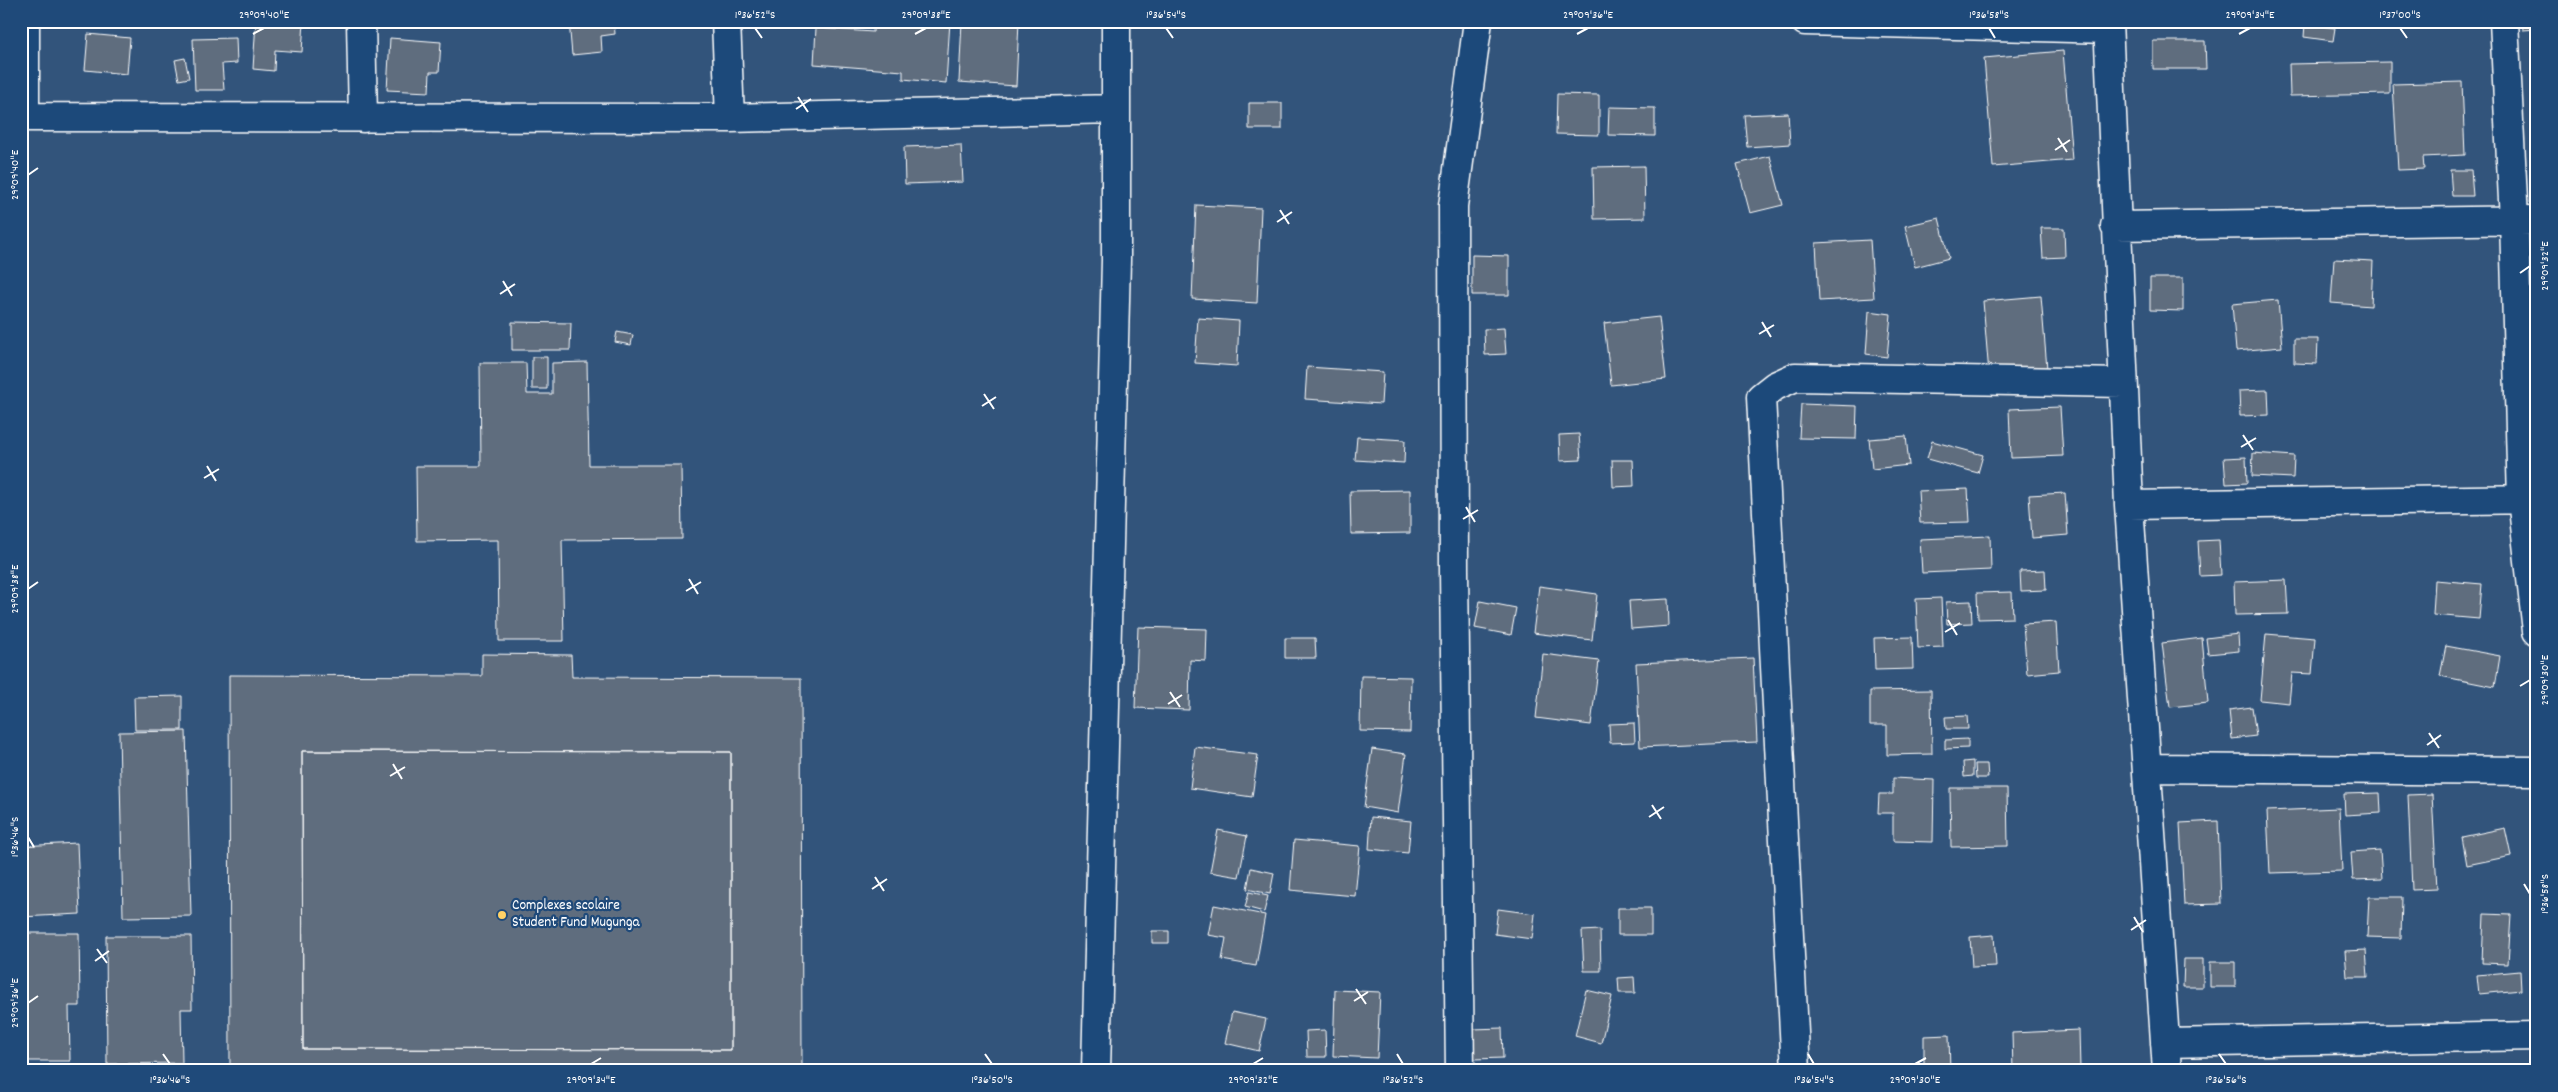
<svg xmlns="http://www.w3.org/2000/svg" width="2558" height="1092" font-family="Dekko,sans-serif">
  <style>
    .building { fill: #5e6d7e; stroke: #fff; fill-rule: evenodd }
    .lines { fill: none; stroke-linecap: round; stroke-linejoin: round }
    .minor-casing { stroke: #fff; stroke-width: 31 }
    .minor { stroke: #1f4a7a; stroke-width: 28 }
    .ticks { fill: none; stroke: #fff; stroke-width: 2 }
    .poi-dot { fill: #ffd166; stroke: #1f4a7a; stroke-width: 2 }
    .labels { text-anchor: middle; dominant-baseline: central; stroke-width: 4.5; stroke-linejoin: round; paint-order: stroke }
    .poi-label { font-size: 15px; fill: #fff; stroke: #1f4a7a; text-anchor: start }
    .neatline { fill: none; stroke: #fff; stroke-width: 2 }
    .ticks-label { font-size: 12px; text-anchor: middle; fill: #fff }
  </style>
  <rect width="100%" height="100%" fill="#32547b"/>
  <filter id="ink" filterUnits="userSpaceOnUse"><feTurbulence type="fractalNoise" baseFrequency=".02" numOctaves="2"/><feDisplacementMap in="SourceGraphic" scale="10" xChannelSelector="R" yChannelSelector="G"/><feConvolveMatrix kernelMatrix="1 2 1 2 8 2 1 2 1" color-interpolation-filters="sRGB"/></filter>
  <g filter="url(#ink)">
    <path class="building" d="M256 21H304L302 52 275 50 274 71 253 69Z
      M569 21H614L615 34 601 36 602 52 572 55Z
      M874 21H950L946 83 903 79V71L814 64 816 28 873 32Z
      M962 21H1019L1016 86 959 82Z
      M2522 21H2537V29L2523 30Z
      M2305 24 2335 28 2333 41 2304 37Z
      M88 34 130 38 127 74 85 70Z
      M236 38 237 63 222 64 224 90H195L193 39Z
      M390 38 441 42 439 72H430L429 92 387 90Z
      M2153 41H2205L2206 69H2153Z
      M2063 51 2072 160 1993 167 1984 58Z
      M185 58 189 78 179 80 175 60Z
      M2390 62V94L2290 96 2289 64Z
      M2462 82 2465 155 2423 157 2424 169 2398 170 2393 84Z
      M1557 94 1599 95V135L1556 134Z
      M1249 103H1282V129H1249Z
      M1609 107 1655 108V136L1608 135Z
      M1788 113 1790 144 1747 147 1744 115Z
      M961 145 963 182 905 184 904 147Z
      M1770 156 1783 205 1750 213 1737 164Z
      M1644 166 1645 218 1594 219 1593 167Z
      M2450 170H2471L2473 196H2452Z
      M1196 205 1261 208 1257 303 1192 299Z
      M1939 218 1949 258 1915 267 1905 226Z
      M2041 228H2064L2065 257 2043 258Z
      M1870 240 1874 298 1819 301 1816 243Z
      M1472 255 1509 256V295H1472Z
      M2334 259 2373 261 2371 306 2331 303Z
      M2150 278H2183V311L2150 310Z
      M2041 296 2047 369 1989 374 1983 301Z
      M2278 300 2282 347 2236 351 2232 304Z
      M1869 311 1891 314 1887 357 1866 354Z
      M1659 317 1666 379 1611 385 1604 323Z
      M1198 318 1239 321 1237 366 1195 363Z
      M512 322 571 323 570 350H512Z
      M1504 328 1506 354 1485 355 1484 329Z
      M617 332 633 335 631 345 615 342Z
      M2294 339H2318L2317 364 2294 363Z
      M532 357H547V389H532Z
      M587 362 589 465H681L682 539 562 540 564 641H499L498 540 417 541 416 466H481L480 363H526L527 394H552V363Z
      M1307 367 1383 372 1381 404 1305 399Z
      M2268 390 2269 415 2240 416 2239 391Z
      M1801 404 1857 406 1856 439 1799 438Z
      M2060 407 2063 456 2011 458 2009 409Z
      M1579 434 1581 460 1560 461 1559 435Z
      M1906 436 1909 465 1872 469 1869 439Z
      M1357 437 1405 440 1404 463 1355 460Z
      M1932 441 1983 455 1978 473 1927 459Z
      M2253 453 2294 456 2293 478 2252 476Z
      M2246 457 2247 483 2226 484 2224 458Z
      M1612 460H1633L1634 486 1613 487Z
      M1968 489 1970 522 1920 523 1918 491Z
      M1410 490V533L1351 534 1350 491Z
      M2065 493 2068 535 2032 538 2029 495Z
      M1990 536 1991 570 1922 573 1920 539Z
      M2219 540 2221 575 2200 576 2198 541Z
      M2045 570 2046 590 2021 591 2020 571Z
      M2286 580 2288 614 2235 615 2234 582Z
      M2435 580 2482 584 2479 619 2433 615Z
      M1539 586 1597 594 1592 640 1533 633Z
      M2012 592 2013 618 1978 619 1977 593Z
      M1941 598 1943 647 1918 648 1916 599Z
      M1668 599 1669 626 1631 629 1629 601Z
      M1480 601 1516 608 1511 635 1475 628Z
      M1971 601 1972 623 1947 624 1946 602Z
      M2056 622 2059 671 2027 674 2023 624Z
      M1138 627 1207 629 1206 661 1190 660 1189 710 1135 708Z
      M2238 634 2239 651 2208 654 2206 638Z
      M2266 634 2315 638 2312 674 2292 673 2289 703 2260 700Z
      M1912 637 1913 669 1875 670 1874 638Z
      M1285 638H1315L1316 658H1285Z
      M2202 638 2208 703 2170 707 2162 643Z
      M2446 646 2500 656 2495 687 2440 676Z
      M482 654 571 655 572 677 801 678 802 1071H230L229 675 482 676ZM302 751 731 752V1050L303 1049Z
      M1543 654 1599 661 1591 725 1536 718Z
      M1753 658 1757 742 1640 747 1636 663Z
      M1361 676 1411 677 1410 732 1360 731Z
      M1931 690 1932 754 1887 755V725H1870V691Z
      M182 696V730H135L134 697Z
      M2252 707 2256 736 2232 739 2229 710Z
      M1967 716 1968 729H1946L1945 717Z
      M1634 723 1635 742 1610 743 1609 724Z
      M186 731 191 916 123 917 119 732Z
      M1968 739V748L1945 749V740Z
      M1195 747 1258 755 1252 797 1190 788Z
      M1372 749 1406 754 1398 813 1364 807Z
      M302 751 731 752V1050L303 1049Z
      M1973 761V776L1964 777 1963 762Z
      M1975 764H1987L1988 778H1976Z
      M1893 778 1934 780 1933 842 1893 841V813H1878L1879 794H1893Z
      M1950 788H2007L2008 846 1951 847Z
      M2380 793 2381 813 2345 815 2344 794Z
      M2432 794 2437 889 2412 890 2408 795Z
      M2339 808 2342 871 2270 873 2267 811Z
      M1371 817 1411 821 1408 853 1369 849Z
      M2218 821 2221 904 2184 905 2180 823Z
      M2505 828 2511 856 2467 865 2462 837Z
      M1218 830 1247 836 1239 877 1210 872Z
      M1294 840 1360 846 1355 896 1290 890Z
      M77 843 80 914 21 917V846Z
      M2380 850 2382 879 2353 880 2351 852Z
      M1251 868 1274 873 1270 894 1247 889Z
      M1249 892 1268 896 1264 912 1245 907Z
      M2369 897H2402L2401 938 2367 937Z
      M1214 905 1265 915 1256 966 1222 960 1226 938 1208 935Z
      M1618 908H1651V935H1618Z
      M1498 909 1535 914 1532 939 1495 934Z
      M2484 914 2511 915 2508 964 2482 963Z
      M1600 930 1601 971H1584L1582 931Z
      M1152 931H1169V943H1152Z
      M21 933H79L80 1006H69L70 1061H21Z
      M1994 935 1996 966 1972 967 1970 937Z
      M106 936H191L192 1009H181L182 1063 107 1064Z
      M2366 950 2368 977H2347L2345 951Z
      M2184 959H2203V987H2183Z
      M2210 962H2235V987H2210Z
      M2520 971 2521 990 2479 994 2477 975Z
      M1634 977 1635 993H1619L1618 978Z
      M1335 990 1380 992 1377 1058 1333 1056Z
      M1586 990 1612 996 1601 1043 1575 1036Z
      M1232 1012 1266 1019 1259 1051 1225 1043Z
      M1502 1028 1503 1058 1474 1059 1473 1029Z
      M1325 1030 1326 1057H1307L1306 1031Z
      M2079 1030 2080 1069 2013 1071 2012 1033Z
      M1949 1035 1950 1071H1924V1036Z"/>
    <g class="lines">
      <defs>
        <path id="minor" d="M361 21 363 118
          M726 21 730 118
          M1805 21 2108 29
          M2108 21 2129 505 2167 1071
          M2504 21 2514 220 2522 499 2537 631
          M21 117 730 118 1116 109
          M25 117V21
          M2115 226 2537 220
          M2129 505 2537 499
          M2147 768 2537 771
          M2165 1043 2537 1036
          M1096 1071 1116 260V21
          M1460 1071 1454 570 1453 206 1478 21
          M1796 1071 1761 397 1775 386 1795 377 2123 383"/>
      </defs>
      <use href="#minor" class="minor-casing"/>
      <use href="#minor" class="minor"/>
    </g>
  </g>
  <path class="ticks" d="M755 28 762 38M1166 28 1173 38M1989 28 1995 38M2400 28 2407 38M253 34 264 28M915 34 926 28M1577 34 1588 28M2239 34 2250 28M798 97 808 112M796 109 811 99M2058 138 2067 152M2055 150 2070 140M28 175 38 168M1280 210 1289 224M1277 222 1292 212M2520 273 2530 266M503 281 512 296M500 294 515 284M1762 322 1771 337M1759 334 1774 325M984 394 994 409M982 406 996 397M2243 435 2253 450M2241 447 2256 438M207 466 216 481M204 478 219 469M1466 507 1475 522M1463 519 1478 510M689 579 698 594M28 589 38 582M686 591 701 582M1948 620 1957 635M1945 632 1960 623M2520 686 2530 680M1170 692 1180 707M1168 704 1182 695M2429 733 2439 748M2427 745 2441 735M393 764 402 779M390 776 405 767M1652 805 1661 819M1649 817 1664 807M28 837 34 847M875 877 884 891M2524 884 2530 894M872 889 887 879M2134 917 2143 932M2131 930 2146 920M97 949 107 963M95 961 109 951M1356 989 1366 1004M1354 1001 1368 992M28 1003 38 996M163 1054 170 1064M985 1054 992 1064M1397 1054 1403 1064M1808 1054 1814 1064M2219 1054 2226 1064M591 1064 601 1058M1253 1064 1263 1058M1915 1064 1926 1058"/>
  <circle class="poi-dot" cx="502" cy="915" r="5"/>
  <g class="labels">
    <g class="poi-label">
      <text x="512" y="906">Complexes scolaire<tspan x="512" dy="17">Student Fund Mugunga</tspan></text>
    </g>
  </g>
  <rect width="2558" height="1092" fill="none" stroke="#1f4a7a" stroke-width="55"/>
  <rect x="28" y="28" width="2502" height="1036" class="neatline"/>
  <g class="ticks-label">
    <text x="264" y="18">29°09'40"E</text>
    <text x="755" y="18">1°36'52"S</text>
    <text x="926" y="18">29°09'38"E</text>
    <text x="1166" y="18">1°36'54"S</text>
    <text x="1588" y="18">29°09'36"E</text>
    <text x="1989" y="18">1°36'58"S</text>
    <text x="2250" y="18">29°09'34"E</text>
    <text x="2400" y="18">1°37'00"S</text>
    <text transform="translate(14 175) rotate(-90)" y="4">29°09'40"E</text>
    <text transform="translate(2544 266) rotate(-90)" y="4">29°09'32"E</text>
    <text transform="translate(14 589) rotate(-90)" y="4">29°09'38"E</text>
    <text transform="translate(2544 680) rotate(-90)" y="4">29°09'30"E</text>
    <text transform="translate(14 837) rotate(-90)" y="4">1°36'46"S</text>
    <text transform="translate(2544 894) rotate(-90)" y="4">1°36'58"S</text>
    <text transform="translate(14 1003) rotate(-90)" y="4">29°09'36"E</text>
    <text x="170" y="1083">1°36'46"S</text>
    <text x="591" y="1083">29°09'34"E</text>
    <text x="992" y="1083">1°36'50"S</text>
    <text x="1253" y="1083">29°09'32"E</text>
    <text x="1403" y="1083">1°36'52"S</text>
    <text x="1814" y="1083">1°36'54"S</text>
    <text x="1915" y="1083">29°09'30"E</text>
    <text x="2226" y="1083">1°36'56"S</text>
  </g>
</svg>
